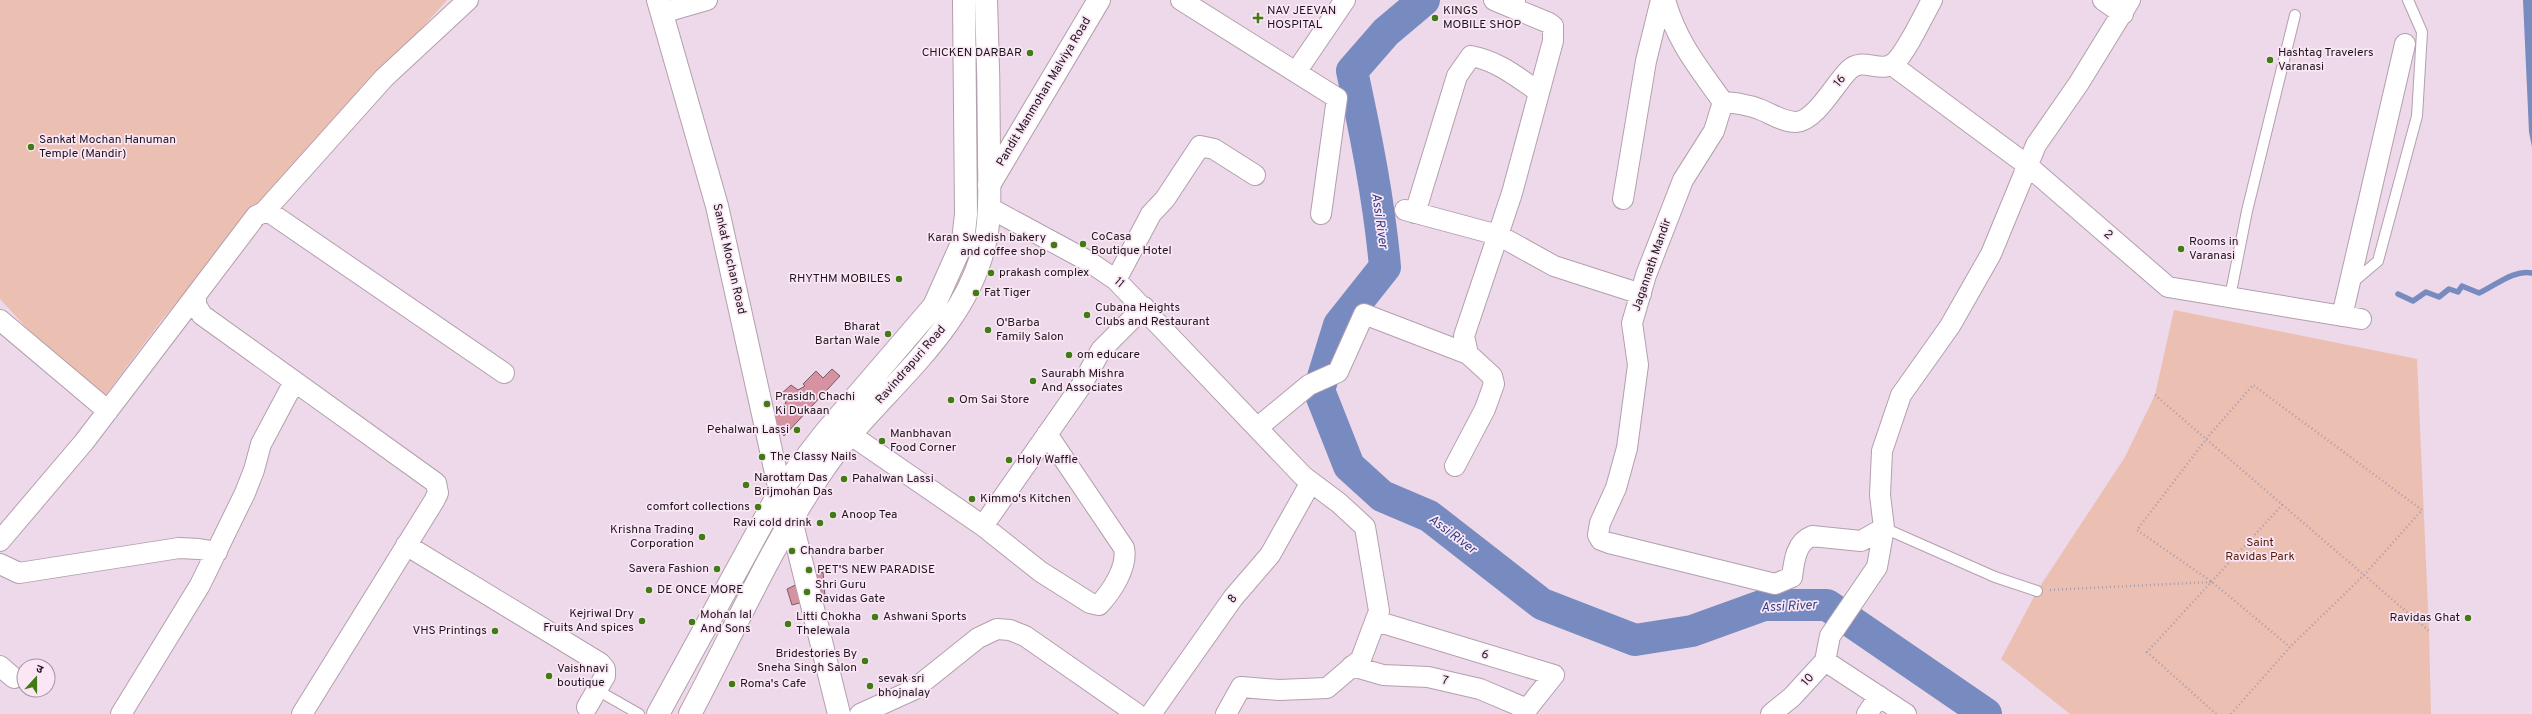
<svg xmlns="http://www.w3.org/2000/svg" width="2532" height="714" font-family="Overpass,'Noto Sans Devanagari',sans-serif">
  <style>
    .green { fill: #ebbfb1 }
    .water { fill: #788bc0 }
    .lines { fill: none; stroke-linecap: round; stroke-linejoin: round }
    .stream { stroke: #788bc0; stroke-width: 5.5 }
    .river { stroke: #788bc0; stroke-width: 32 }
    .building { fill: #d692a0; stroke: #755e62 }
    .lane-casing { stroke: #b39fae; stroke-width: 12 }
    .street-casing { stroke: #b39fae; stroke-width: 22 }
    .secondary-casing { stroke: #b39fae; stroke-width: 24 }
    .primary-casing { stroke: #b39fae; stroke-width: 24 }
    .path { stroke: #ac9ca9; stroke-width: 2.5; stroke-dasharray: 1 3; stroke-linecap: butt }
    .lane { stroke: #fff; stroke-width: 10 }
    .street { stroke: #fff; stroke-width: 20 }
    .secondary { stroke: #fff; stroke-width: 22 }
    .primary { stroke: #fff; stroke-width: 22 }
    .poi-dot { fill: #417b13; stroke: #fbe6f6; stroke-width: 1.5 }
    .labels { text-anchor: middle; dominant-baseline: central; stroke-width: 3.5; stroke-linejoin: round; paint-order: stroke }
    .poi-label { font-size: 12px; fill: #1d161b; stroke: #fbe6f6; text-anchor: start }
    .street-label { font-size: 12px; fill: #1d161b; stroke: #fbe6f6 }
    .park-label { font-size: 12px; fill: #541a06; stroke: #fbe6f6 }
    .water-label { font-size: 13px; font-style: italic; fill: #2e4183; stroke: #fbe6f6 }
  </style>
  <rect width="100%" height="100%" fill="#edd9e9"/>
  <path class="green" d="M0 0H447L164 317 98 405 0 299Z
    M2174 310 2417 359 2429 631 2431 714H2070L2001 659 2037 591 2125 457 2155 395Z"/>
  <path class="water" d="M2523 0H2532V147L2529 132Z"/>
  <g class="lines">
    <path class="stream" d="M2398 294 2413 301 2426 292 2439 297 2449 289 2458 292 2462 286 2479 293C2495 286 2514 269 2532 273"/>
    <path class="river" d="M1424 0 1386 32 1352 71C1366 136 1379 200 1385 267L1339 325 1319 390 1349 466 1382 496 1429 516 1542 604 1635 640 1692 631 1764 605H1827L1986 714"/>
  </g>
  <path class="building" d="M832 369 840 376 784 436 769 418 786 403 780 395 791 385 798 390 805 386 803 384 816 371 823 378Z
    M823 572 825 596 792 605 787 589Z"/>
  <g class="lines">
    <defs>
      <path id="lane" d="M2352 283 2378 261 2417 116 2422 32 2408 0
        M2230 297 2247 211 2295 15
        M1884 528 1995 577 2037 591
        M597 690 639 714"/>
      <path id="street" d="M1181 0 1337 98 1321 214
        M1494 0 1513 8 1515 0
        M1665 0C1677 42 1698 67 1723 102L1714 131 1683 180 1646 275 1632 323 1638 365 1627 448 1616 488 1600 523 1598 535 1601 540 1609 543 1775 584 1792 577C1794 561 1796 542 1812 536L1861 541 1884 528
        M2103 0 2123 14
        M662 13 707 0
        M1892 65 2027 165 2168 287 2361 319
        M1296 72 1345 0
        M1723 102C1735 103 1747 104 1759 109 1770 113 1783 122 1796 122 1816 121 1836 82 1849 70 1863 56 1881 75 1895 62 1907 51 1923 16 1932 0
        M1623 199 1646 61 1661 0
        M988 207 1088 261 1116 280 1303 476 1339 503 1365 527 1379 611 1361 659 1327 688 1279 690 1241 687 1226 714
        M1405 210 1498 235 1512 193 1553 41V26L1549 23 1513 8
        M264 212 384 78 468 0
        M1415 213 1457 76 1471 56C1498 61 1517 77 1539 92
        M1116 280 1151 214 1165 199 1200 146 1214 149 1255 175
        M2342 316 2405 44
        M0 320 108 411
        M1257 428 1309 385 1338 372 1364 314 1468 354
        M851 435 983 526 1041 572 1090 603 1099 605C1112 591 1128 567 1124 548L1047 434
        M1455 466 1485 409 1494 384 1492 376 1468 354 1464 336 1498 235 1554 266 1641 294
        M983 526 1081 386 1101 350 1144 307
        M0 541 84 442 196 295
        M406 545 600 663 605 669V676L587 707
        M0 564 19 573 179 548 199 549 217 552
        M1376 621 1554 675 1527 709
        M1825 661 1906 714
        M0 666 14 678
        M1352 666 1383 675 1428 677 1480 689 1527 709 1524 714
        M121 714 200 585 245 493 254 470 261 444 294 382
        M302 714 434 501 438 493 436 483 202 315 196 305V295L256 216 264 212 272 214 504 373
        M860 714 913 690 978 638 997 629 1010 630 1025 636 1137 714
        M1151 714 1233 598 1270 555 1311 482
        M1771 714 1792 697 1825 661 1830 636 1877 567 1884 528 1880 495 1882 451 1901 395 1950 326 1991 254 2036 145 2079 83 2130 0
        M1867 714 1879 696"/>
      <path id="secondary" d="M658 0 717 206 780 491 791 520 839 714
        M989 185 1099 0"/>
      <path id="primary" d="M658 714 780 491 825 433 934 306 963 241 966 214 964 0
        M690 714C732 635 771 546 821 473 873 394 967 336 986 238 991 211 989 181 989 153 989 102 988 51 986 0"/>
    </defs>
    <use href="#lane" class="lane-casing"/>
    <use href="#street" class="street-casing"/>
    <use href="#secondary" class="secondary-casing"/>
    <use href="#primary" class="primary-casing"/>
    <path class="path" d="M2155 395 2429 631
      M2050 590 2211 582
      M2216 714 2147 652 2283 504
      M2231 714 2290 647 2365 574 2422 510 2253 385 2207 438 2137 530 2212 582 2290 647"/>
    <use href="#lane" class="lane"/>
    <use href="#street" class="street"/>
    <use href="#secondary" class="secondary"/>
    <use href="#primary" class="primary"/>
  </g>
  <g class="poi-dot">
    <path d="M1256 12h4v4h4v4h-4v4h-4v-4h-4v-4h4z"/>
    <circle cx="1435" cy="18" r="4"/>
    <circle cx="1030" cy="53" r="4"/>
    <circle cx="2270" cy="60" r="4"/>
    <circle cx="31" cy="147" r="4"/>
    <circle cx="1083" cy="244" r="4"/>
    <circle cx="1054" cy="245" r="4"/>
    <circle cx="2181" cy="249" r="4"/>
    <circle cx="991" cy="273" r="4"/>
    <circle cx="899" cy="279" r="4"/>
    <circle cx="976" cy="293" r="4"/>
    <circle cx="1087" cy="315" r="4"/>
    <circle cx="988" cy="330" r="4"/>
    <circle cx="888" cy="334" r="4"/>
    <circle cx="1069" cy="355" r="4"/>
    <circle cx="1033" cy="381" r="4"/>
    <circle cx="951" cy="400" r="4"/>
    <circle cx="767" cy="404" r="4"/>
    <circle cx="797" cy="430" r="4"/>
    <circle cx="882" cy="441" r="4"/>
    <circle cx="762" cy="457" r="4"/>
    <circle cx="1009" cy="460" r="4"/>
    <circle cx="844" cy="479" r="4"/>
    <circle cx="746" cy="485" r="4"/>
    <circle cx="972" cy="499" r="4"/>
    <circle cx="758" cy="507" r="4"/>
    <circle cx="833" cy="515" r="4"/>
    <circle cx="820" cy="523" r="4"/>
    <circle cx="702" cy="537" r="4"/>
    <circle cx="792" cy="551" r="4"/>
    <circle cx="717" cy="569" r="4"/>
    <circle cx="809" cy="570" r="4"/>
    <circle cx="649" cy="590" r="4"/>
    <circle cx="807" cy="592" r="4"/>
    <circle cx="875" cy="617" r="4"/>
    <circle cx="2468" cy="618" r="4"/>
    <circle cx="642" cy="621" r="4"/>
    <circle cx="692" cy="622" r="4"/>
    <circle cx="788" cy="624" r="4"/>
    <circle cx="495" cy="631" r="4"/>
    <circle cx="865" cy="661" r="4"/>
    <circle cx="549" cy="676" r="4"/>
    <circle cx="732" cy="684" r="4"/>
    <circle cx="870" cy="686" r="4"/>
  </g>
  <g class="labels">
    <g class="poi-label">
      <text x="1267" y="11">NAV JEEVAN<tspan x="1267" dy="14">HOSPITAL</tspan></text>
      <text x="1443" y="11">KINGS<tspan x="1443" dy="14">MOBILE SHOP</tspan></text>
      <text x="1022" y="53" text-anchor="end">CHICKEN DARBAR</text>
      <text x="2278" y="53">Hashtag Travelers<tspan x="2278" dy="14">Varanasi</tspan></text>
      <text x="39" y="140">Sankat Mochan Hanuman<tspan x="39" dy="14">Temple (Mandir)</tspan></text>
      <text x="1091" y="237">CoCasa<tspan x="1091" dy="14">Boutique Hotel</tspan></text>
      <text x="1046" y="238" text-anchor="end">Karan Swedish bakery<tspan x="1046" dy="14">and coffee shop</tspan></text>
      <text x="2189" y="242">Rooms in<tspan x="2189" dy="14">Varanasi</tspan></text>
      <text x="999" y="273">prakash complex</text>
      <text x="891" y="279" text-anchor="end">RHYTHM MOBILES</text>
      <text x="984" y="293">Fat Tiger</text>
      <text x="1095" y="308">Cubana Heights<tspan x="1095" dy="14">Clubs and Restaurant</tspan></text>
      <text x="996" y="323">O'Barba<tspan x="996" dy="14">Family Salon</tspan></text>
      <text x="880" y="327" text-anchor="end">Bharat<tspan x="880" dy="14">Bartan Wale</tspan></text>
      <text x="1077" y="355">om educare</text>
      <text x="1041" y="374">Saurabh Mishra<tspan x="1041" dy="14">And Associates</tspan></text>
      <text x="775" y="397">Prasidh Chachi<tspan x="775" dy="14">Ki Dukaan</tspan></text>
      <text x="959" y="400">Om Sai Store</text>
      <text x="789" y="430" text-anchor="end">Pehalwan Lassi</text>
      <text x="890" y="434">Manbhavan<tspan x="890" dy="14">Food Corner</tspan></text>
      <text x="770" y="457">The Classy Nails</text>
      <text x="1017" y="460">Holy Waffle</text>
      <text x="754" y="478">Narottam Das<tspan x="754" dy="14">Brijmohan Das</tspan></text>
      <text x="852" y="479">Pahalwan Lassi</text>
      <text x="980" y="499">Kimmo's Kitchen</text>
      <text x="750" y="507" text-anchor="end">comfort collections</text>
      <text x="841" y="515">Anoop Tea</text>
      <text x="812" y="523" text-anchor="end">Ravi cold drink</text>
      <text x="694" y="530" text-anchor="end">Krishna Trading<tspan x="694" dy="14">Corporation</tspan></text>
      <text x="800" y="551">Chandra barber</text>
      <text x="709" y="569" text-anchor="end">Savera Fashion</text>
      <text x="817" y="570">PET'S NEW PARADISE</text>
      <text x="815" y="585">Shri Guru<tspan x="815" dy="14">Ravidas Gate</tspan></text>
      <text x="657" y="590">DE ONCE MORE</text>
      <text x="634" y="614" text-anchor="end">Kejriwal Dry<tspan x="634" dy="14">Fruits And spices</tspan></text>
      <text x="700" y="615">Mohan lal<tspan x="700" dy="14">And Sons</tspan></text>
      <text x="796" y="617">Litti Chokha<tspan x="796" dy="14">Thelewala</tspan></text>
      <text x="883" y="617">Ashwani Sports</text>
      <text x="2460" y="618" text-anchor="end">Ravidas Ghat</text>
      <text x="487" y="631" text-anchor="end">VHS Printings</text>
      <text x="857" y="654" text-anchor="end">Bridestories By<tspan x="857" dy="14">Sneha Singh Salon</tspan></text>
      <text x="557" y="669">Vaishnavi<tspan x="557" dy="14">boutique</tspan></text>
      <text x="878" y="679">sevak sri<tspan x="878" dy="14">bhojnalay</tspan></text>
      <text x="740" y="684">Roma's Cafe</text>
    </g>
    <g class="street-label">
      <text transform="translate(1840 81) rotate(-51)">16</text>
      <text transform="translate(1044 92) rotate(-59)">Pandit Manmohan Malviya Road</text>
      <text transform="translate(2108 235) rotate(40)">2</text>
      <text transform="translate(729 259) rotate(77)">Sankat Mochan Road</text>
      <text transform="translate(1652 265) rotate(-71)">Jagannath Mandir</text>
      <text transform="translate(1119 283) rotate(41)">11</text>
      <text transform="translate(911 365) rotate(-49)">Ravindrapuri Road</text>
      <text transform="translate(1233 599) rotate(-52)">8</text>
      <text transform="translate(1485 655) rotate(16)">6</text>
      <text transform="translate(1808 680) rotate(-48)">10</text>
      <text transform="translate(1445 681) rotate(13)">7</text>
    </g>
    <g class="park-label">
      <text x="2260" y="543">Saint<tspan x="2260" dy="14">Ravidas Park</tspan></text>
    </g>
    <g class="water-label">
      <text transform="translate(1379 221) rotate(82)">Assi River</text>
      <text transform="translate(1452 535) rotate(37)">Assi River</text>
      <text transform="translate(1789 607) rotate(-3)">Assi River</text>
    </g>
  </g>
  <g transform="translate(36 678) rotate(21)"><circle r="19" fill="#fbe6f6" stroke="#a2939e"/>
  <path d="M0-3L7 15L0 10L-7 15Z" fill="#417b13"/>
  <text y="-6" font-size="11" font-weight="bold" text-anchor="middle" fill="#1d161b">उ</text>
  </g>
</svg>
